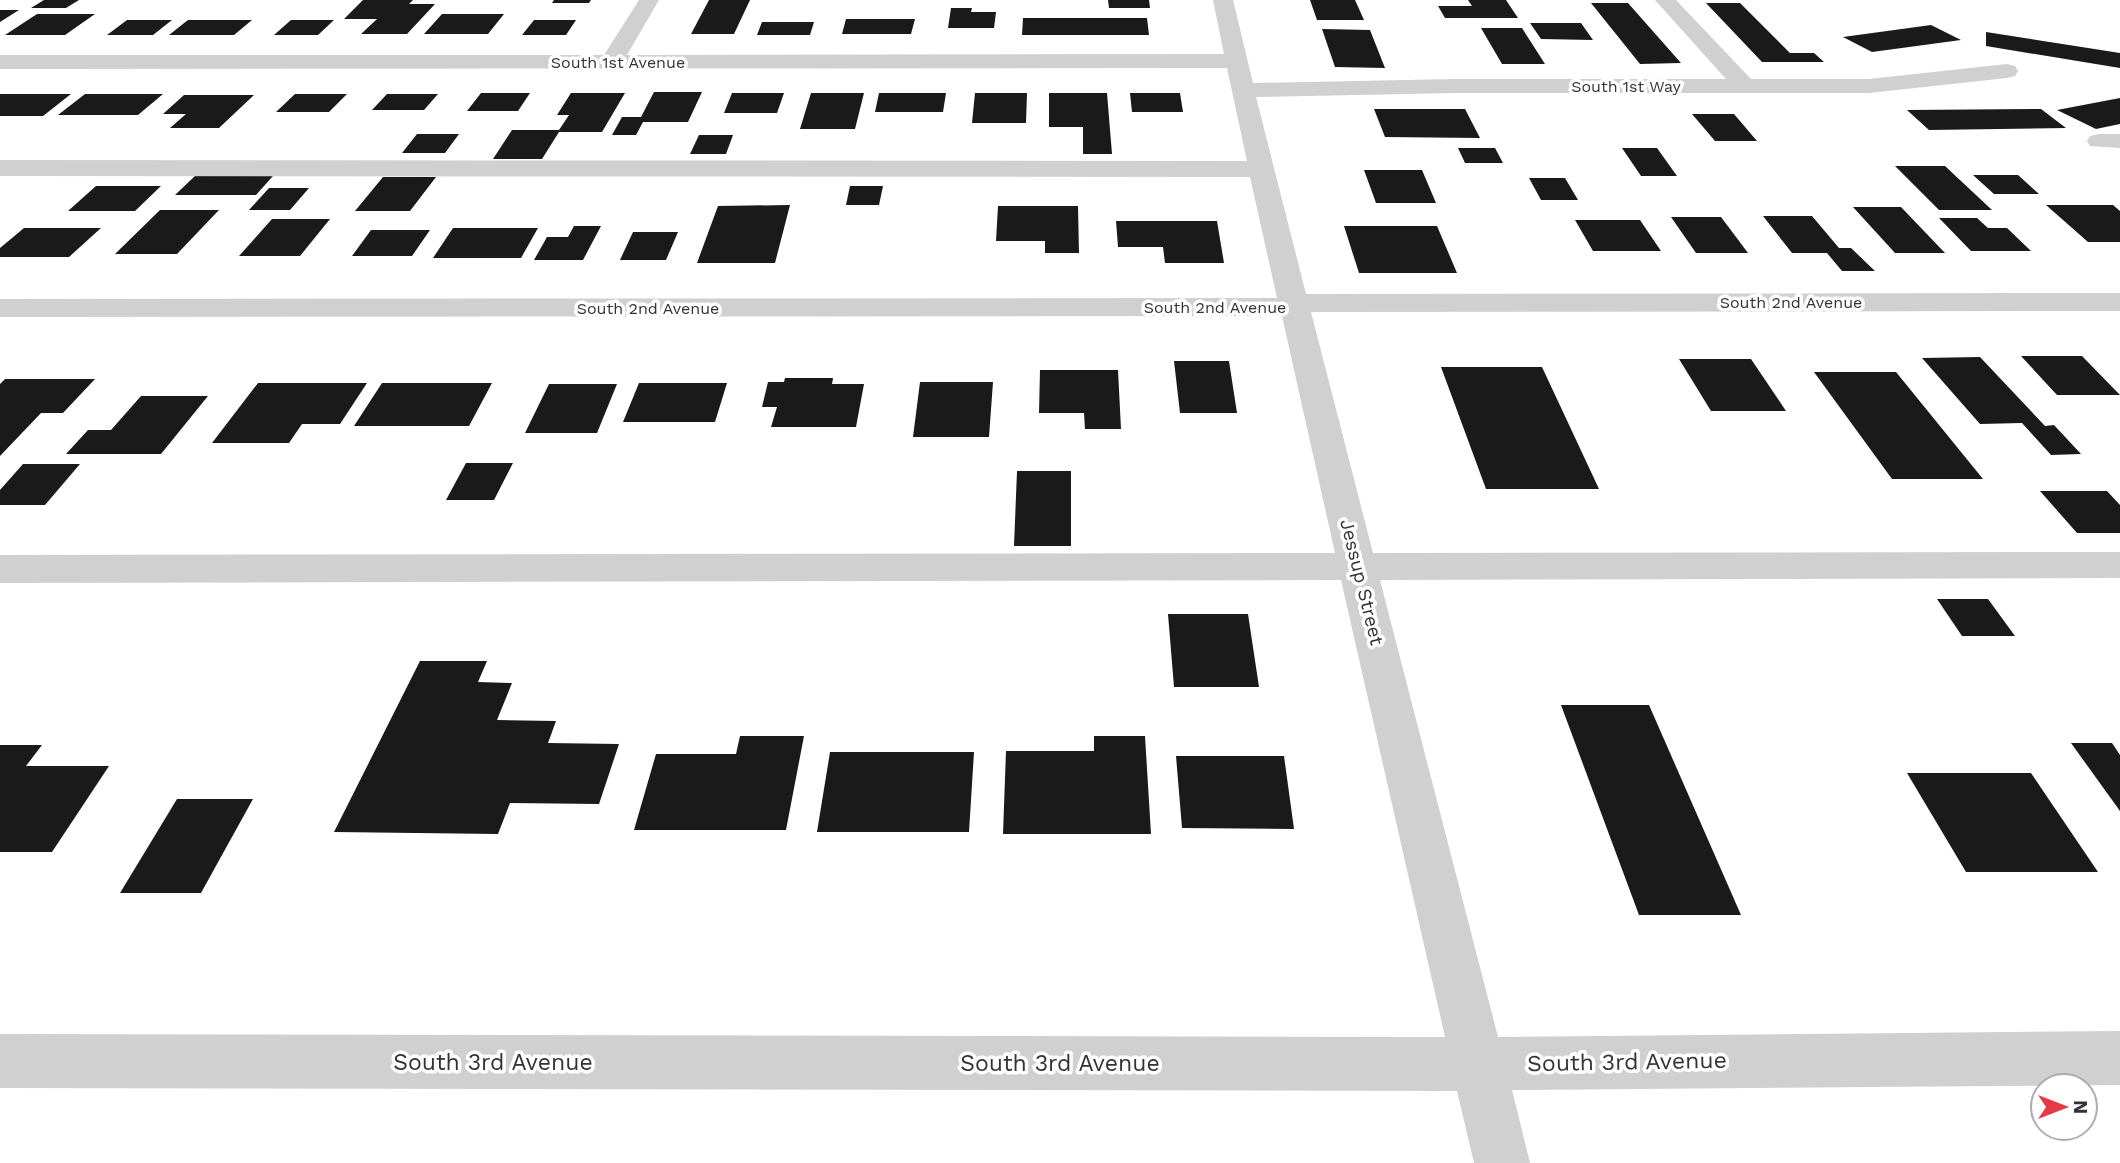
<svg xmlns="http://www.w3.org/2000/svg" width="2120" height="1163" font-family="'Work Sans',sans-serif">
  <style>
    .building { fill: #1a1a1a }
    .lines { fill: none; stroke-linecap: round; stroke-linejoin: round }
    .minor { fill: #d0d0d0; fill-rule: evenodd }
    .labels { text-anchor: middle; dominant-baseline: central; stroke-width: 7; stroke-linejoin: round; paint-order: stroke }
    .far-street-label { font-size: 16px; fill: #333; stroke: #fff }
    .street-label { font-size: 19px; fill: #333; stroke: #fff }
    .near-street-label { font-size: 23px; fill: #333; stroke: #fff }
  </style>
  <rect width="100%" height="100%" fill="#fff"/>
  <path class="building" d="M44 0H79L66 8H31Z
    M363 0H413L409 4H435L407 34H361L377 19H344Z
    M554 0H591L589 3H552Z
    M709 0H750L734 34H691Z
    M1108 0H1149L1150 8H1109Z
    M1310 0H1355L1364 20H1317Z
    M1468 0H1506L1518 18H1445L1438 6H1472Z
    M1591 3H1628L1681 63 1640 64Z
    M1706 3H1740L1790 53H1814L1824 62H1762Z
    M951 8H972L971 12H996L994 28H948Z
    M0 10H19L0 22Z
    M37 14H95L65 35H5Z
    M442 14H504L488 34H424Z
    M1023 18H1147L1149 35H1022Z
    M846 19H915L911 34H842Z
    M127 20H172L153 35H107Z
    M188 20H252L234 35H169Z
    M291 20H334L318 35H274Z
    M534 20H576L566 35H522Z
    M762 22H814L810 35H757Z
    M1530 23H1581L1593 40 1541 39Z
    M1931 25 1961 40 1872 52 1843 37Z
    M1481 28H1522L1545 64H1502Z
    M1322 29 1370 30 1385 68 1335 67Z
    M1986 32 2120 53V68L1986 46Z
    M654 92H702L688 122H643L636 135H612L622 117H641Z
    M481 93H530L518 111H467Z
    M571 93H625L602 132H559L542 159H493L512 130H559L569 115H557Z
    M732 93H784L777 113H724Z
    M811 93H864L855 129H800Z
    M879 93H946L943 112H875Z
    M975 93H1027L1026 123H972Z
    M1049 93H1107L1112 154H1083V127H1049Z
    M1130 93H1180L1183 112H1132Z
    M0 94H71L43 116H0Z
    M85 94H163L138 115H58Z
    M295 94H347L329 112H276Z
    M387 94H438L424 110H372Z
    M184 95H254L219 128H170L186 114H163Z
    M2120 98V124L2096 129 2057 110Z
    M1374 109H1465L1480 138 1385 137Z
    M2041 109 2066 128 1929 130 1907 110Z
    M1692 114H1734L1757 141H1715Z
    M417 134H459L445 153H402Z
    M699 135H733L726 154H690Z
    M1458 148H1495L1503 163H1465Z
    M1622 148H1657L1677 176H1641Z
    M1895 166H1945L1992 210H1939Z
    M1364 170H1422L1436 203H1376Z
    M1973 175H2018L2039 194H1994Z
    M195 176H273L256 195H175Z
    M383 177H436L410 211H355Z
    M1529 178H1565L1578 200H1541Z
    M96 186H161L135 211H68Z
    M850 186H883L879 205H846Z
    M269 188H309L290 210H249Z
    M790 205 775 263H697L718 206Z
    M2046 205H2113L2120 211V242H2088Z
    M998 206H1078L1079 253H1045V241H996Z
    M1853 207H1901L1945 253H1895Z
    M160 210H219L177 254H115Z
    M1763 216H1812L1839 248H1851L1875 271H1842L1827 253H1792Z
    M1671 217H1721L1748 253H1696Z
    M1939 218H1977L1988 228H2007L2031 251H1971Z
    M272 219H330L300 256H239Z
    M1575 220H1640L1661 251H1593Z
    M1116 221H1217L1224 263H1165L1163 247H1118Z
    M574 226H601L583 260H534L547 237H568Z
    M1344 226H1437L1457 273H1359Z
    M24 228H101L69 257H0V248Z
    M453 228H538L521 258H433Z
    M371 230H430L412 256H352Z
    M633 232H678L666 260H620Z
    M2021 356H2082L2120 395H2057Z
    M1980 357 2045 426 2054 425 2081 454 2051 455 2022 423 1980 424 1922 358Z
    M1679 359H1751L1786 411H1711Z
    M1174 361H1229L1237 413H1180Z
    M1441 367H1542L1599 489H1486Z
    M1040 370H1118L1121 429H1085L1084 413H1039Z
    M1814 372H1896L1983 479H1892Z
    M785 378H833L832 384H864L856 427H771L777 407H762L768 382H784Z
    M5 379H95L63 413H41L0 456V384Z
    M920 382H993L989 437H913Z
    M258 383H367L340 424H302L289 443H212Z
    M382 383H492L469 426H354Z
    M639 383H727L715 422H623Z
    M549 384H617L597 433H525Z
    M141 396H208L161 454H66L88 430H111Z
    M466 463H513L494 500H446Z
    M23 464H80L45 505H0V490Z
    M1017 471H1071V546H1014Z
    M2040 491H2107L2120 505V533H2077Z
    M1937 599H1988L2015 636H1962Z
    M1168 614H1248L1259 687H1174Z
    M420 661H487L478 682 512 683 497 720 556 721 548 743 619 744 599 804 510 803 498 834 334 832Z
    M1561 705H1649L1741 915H1639Z
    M740 736H804L786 830H634L656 754H736Z
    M1094 736H1145L1151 834H1003L1006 751H1094Z
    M2071 743H2112L2120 755V811Z
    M0 745H42L26 766H109L52 852H0Z
    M830 752H974L969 832H817Z
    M1176 756H1284L1294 829 1182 828Z
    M1907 773H2031L2098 872H1966Z
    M177 799H253L201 893H120Z"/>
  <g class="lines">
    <path class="minor" d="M639 0H659L627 55 1224 54 1213 0H1233L1253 83 1455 79H1726L1655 0H1676L1751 79H1869L2007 64 2015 66 2018 71 2015 76 2007 78 1869 93H1455L1256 97 1306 294 2120 293V311L1311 312 1373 553 2120 552V578L1380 580 1498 1037 2120 1031V1085L1512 1090 1530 1163H1474L1457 1091 0 1088V1034L1445 1037 1341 580 0 583V555L1335 553 1282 316 0 317V299L1277 298 1250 177 0 176V160L1247 161 1227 68 0 69V55H604Z
      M2099 134H2120V148L2090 146 2087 141 2090 136Z"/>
  </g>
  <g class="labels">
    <g class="far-street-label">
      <text x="618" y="62">South 1st Avenue</text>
      <text x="1626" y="86">South 1st Way</text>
      <text x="1791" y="302">South 2nd Avenue</text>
      <text x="1215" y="307">South 2nd Avenue</text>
      <text x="648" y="308">South 2nd Avenue</text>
    </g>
    <g class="street-label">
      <text transform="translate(1362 582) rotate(76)">Jessup Street</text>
    </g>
    <g class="near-street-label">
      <text x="493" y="1062">South 3rd Avenue</text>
      <text transform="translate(1627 1062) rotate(-1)">South 3rd Avenue</text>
      <text x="1060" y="1063">South 3rd Avenue</text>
    </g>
  </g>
  <g transform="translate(2064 1107) rotate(90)"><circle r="33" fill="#ffffff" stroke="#adadad" stroke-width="2"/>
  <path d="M0-5L12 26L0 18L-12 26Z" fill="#e63946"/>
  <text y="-10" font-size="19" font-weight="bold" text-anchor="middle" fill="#333333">N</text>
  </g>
</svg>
